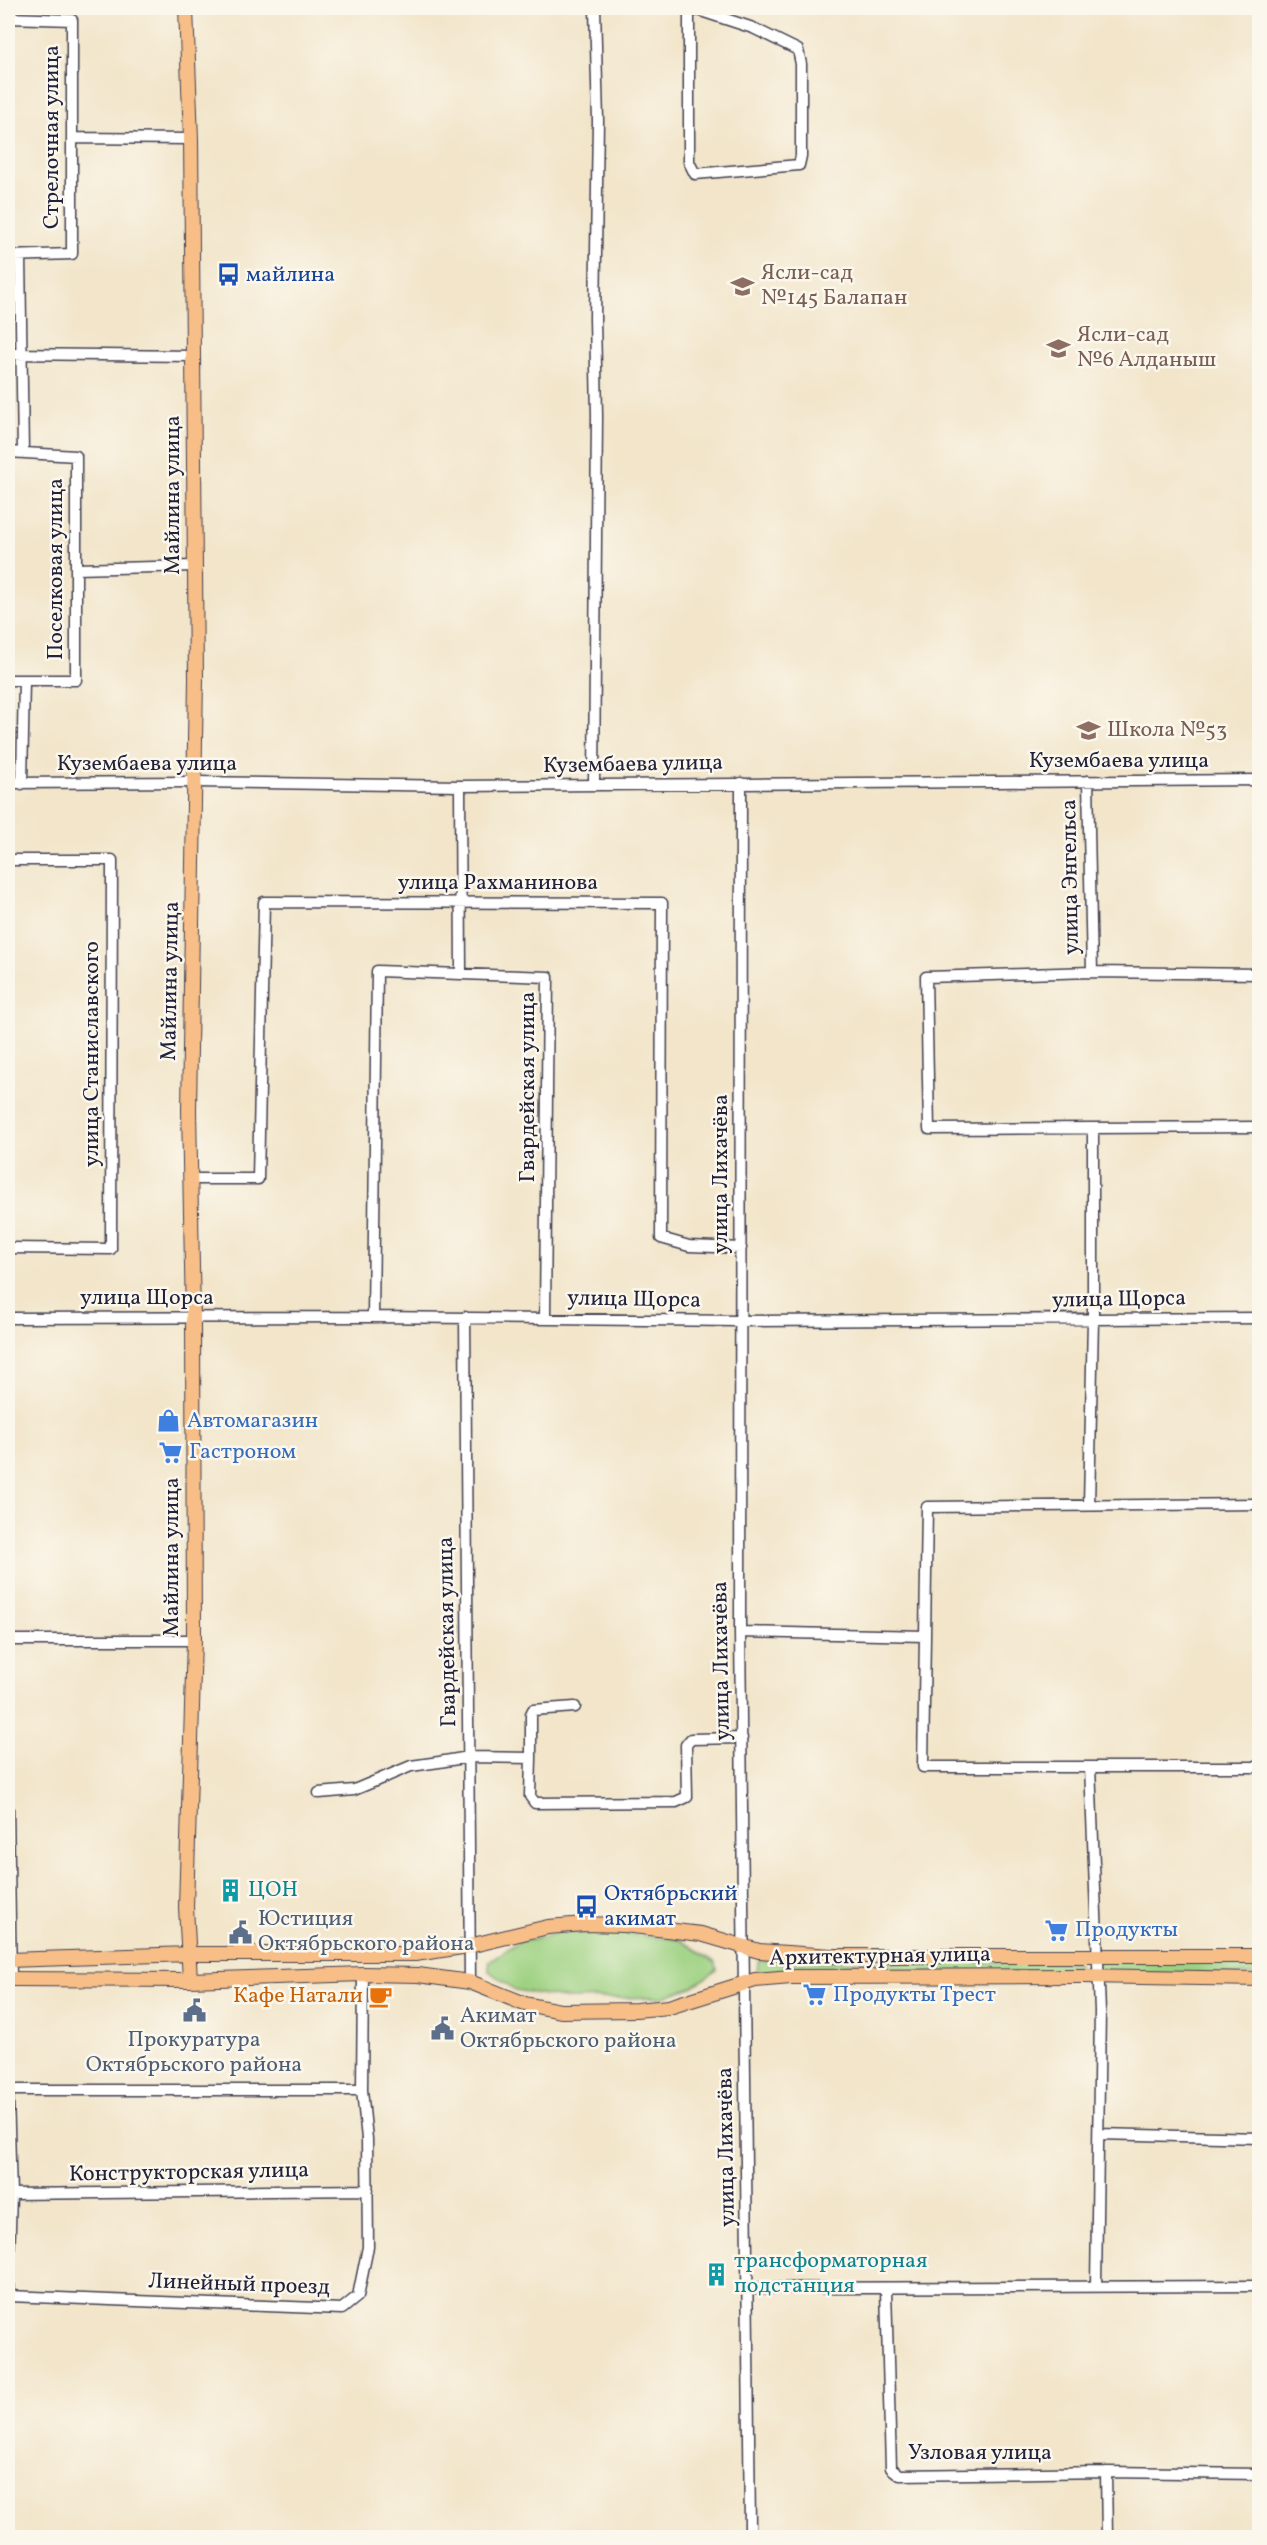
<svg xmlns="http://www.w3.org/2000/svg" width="1267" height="2545" font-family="Vollkorn,serif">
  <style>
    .green { fill: #9dd181; stroke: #607a5e; stroke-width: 1.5 }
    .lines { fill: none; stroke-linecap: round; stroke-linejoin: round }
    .minor-casing { stroke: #413f50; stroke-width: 13 }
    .major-casing { stroke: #413f50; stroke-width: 16 }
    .minor { stroke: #fff; stroke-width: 10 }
    .major { stroke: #f7be87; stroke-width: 14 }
    .labels { text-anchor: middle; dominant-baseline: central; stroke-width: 5; stroke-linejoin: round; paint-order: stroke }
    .street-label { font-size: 22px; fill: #22223b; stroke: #fbf7ec }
    .education-label { font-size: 22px; fill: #785e54; stroke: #fbf7ec; text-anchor: start }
    .transit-label { font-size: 22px; fill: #164399; stroke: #fbf7ec; text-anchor: start }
    .shop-label { font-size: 22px; fill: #366cbe; stroke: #fbf7ec; text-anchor: start }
    .culture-label { font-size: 22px; fill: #0d838f; stroke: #fbf7ec; text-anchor: start }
    .service-label { font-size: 22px; fill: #4e5e75; stroke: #fbf7ec; text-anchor: start }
    .food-label { font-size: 22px; fill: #c56008; stroke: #fbf7ec; text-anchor: end }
  </style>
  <rect width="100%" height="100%" fill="#fbf7ec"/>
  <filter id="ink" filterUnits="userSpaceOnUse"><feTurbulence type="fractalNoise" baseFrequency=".0167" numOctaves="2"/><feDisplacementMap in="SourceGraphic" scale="12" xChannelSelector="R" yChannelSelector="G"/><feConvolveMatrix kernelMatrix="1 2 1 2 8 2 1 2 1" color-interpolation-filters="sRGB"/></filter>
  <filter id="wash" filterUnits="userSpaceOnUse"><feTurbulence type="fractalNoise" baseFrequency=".008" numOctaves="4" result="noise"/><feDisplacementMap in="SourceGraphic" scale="24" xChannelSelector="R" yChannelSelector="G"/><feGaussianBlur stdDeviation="1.35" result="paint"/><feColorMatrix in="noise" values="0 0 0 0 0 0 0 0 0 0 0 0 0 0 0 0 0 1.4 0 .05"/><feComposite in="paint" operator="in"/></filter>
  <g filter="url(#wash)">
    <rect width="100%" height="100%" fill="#f2e5ca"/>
    <path class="green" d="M612 1932 680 1940 716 1963 717 1970 692 1987 663 1997 569 1999 515 1990 489 1971V1962L518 1942 560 1933Z
      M1088 1960 1259 1961V1975L1088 1974Z
      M758 1961 1078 1962V1973L757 1975Z"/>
  </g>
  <g filter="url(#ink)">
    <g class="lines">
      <defs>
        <path id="minor" d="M689 8V162L695 174 799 165 801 156V64L798 50 753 28 692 8
          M8 18 72 20V254L8 256
          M72 138 191 139
          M20 256 23 452
          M8 354 193 356
          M8 452 76 456V680H8
          M76 569 194 566
          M1088 781 1092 972
          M8 783 195 782 460 786 1260 780
          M741 783C741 1065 738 1347 740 1630 743 1932 749 2235 750 2538
          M22 784 24 680
          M594 784 597 416 595 318 598 121 595 8
          M460 786 461 974
          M8 860H112L111 1249 8 1248
          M1260 974 1092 972 926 977 929 1129 1260 1127
          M190 1179H258L264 902 662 903 661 1238 689 1246 741 1248
          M373 1317 377 971 548 977 545 1318
          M465 1317 470 1982
          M8 1318 373 1317 739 1321 1260 1318
          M1260 1504 927 1507 923 1767H1260
          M1089 1505 1093 1320V1128
          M740 1632 925 1636
          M8 1640H194
          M531 1758V1714L533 1710 575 1707
          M1090 1767 1100 2011 1096 2286
          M319 1793 354 1790 411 1766 439 1762 469 1757 531 1758 530 1796 535 1803 676 1802 687 1797 686 1745 691 1739 742 1738
          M8 1808 11 1979
          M8 2090H362
          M8 2096 11 2194 8 2293
          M1099 2134 1260 2138
          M11 2194 368 2190
          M749 2288 1260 2286
          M886 2289 891 2468 900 2475 1106 2472 1260 2474
          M8 2296 342 2309 358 2296 368 2247 367 2139 362 2090 363 1974
          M1106 2472 1107 2538"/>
        <path id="major" d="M186 8 191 139 196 679 189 1110 193 1318 194 1640 186 1907 190 1980
          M8 1960 189 1954H415L469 1946 548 1927 584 1924 624 1925 701 1934 759 1951 831 1956H1260
          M8 1979 190 1980 363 1974 418 1975 470 1982 525 2004 561 2011 636 2010 669 2007 755 1980 791 1977 1083 1976 1260 1979"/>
      </defs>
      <use href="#minor" class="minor-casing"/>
      <use href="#major" class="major-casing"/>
      <use href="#minor" class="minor"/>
      <use href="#major" class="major"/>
    </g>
  </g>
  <defs>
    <symbol id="bus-bare" viewBox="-9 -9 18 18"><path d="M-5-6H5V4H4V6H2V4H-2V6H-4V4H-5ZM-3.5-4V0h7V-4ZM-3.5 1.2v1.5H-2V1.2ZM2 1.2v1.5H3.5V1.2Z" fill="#1a4fb4" stroke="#fbf7ec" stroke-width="2.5" paint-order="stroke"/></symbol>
    <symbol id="school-bare" viewBox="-9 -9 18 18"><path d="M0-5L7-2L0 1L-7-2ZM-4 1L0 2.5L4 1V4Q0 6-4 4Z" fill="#8d6e63" stroke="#fbf7ec" stroke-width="2.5" paint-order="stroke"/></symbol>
    <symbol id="shop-bare" viewBox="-9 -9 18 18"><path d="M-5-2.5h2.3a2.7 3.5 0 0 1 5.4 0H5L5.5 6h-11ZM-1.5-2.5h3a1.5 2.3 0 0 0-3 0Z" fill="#3f7fe0" stroke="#fbf7ec" stroke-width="2.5" paint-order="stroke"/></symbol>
    <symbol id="supermarket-bare" viewBox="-9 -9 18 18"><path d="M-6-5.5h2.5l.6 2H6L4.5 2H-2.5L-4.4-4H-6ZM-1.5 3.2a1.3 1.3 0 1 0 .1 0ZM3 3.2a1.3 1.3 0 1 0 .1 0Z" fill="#3f7fe0" stroke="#fbf7ec" stroke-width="2.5" paint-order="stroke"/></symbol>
    <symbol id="building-bare" viewBox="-9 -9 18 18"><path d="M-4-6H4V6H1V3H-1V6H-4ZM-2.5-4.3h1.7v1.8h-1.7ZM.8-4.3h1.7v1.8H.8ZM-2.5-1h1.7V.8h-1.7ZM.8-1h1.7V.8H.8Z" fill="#0f9aa8" stroke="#fbf7ec" stroke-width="2.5" paint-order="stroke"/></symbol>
    <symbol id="civic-bare" viewBox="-9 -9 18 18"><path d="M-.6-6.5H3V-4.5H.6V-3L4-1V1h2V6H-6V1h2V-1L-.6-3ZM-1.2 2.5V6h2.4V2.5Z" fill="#5c6f8a" stroke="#fbf7ec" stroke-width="2.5" paint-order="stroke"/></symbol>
    <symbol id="cafe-bare" viewBox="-9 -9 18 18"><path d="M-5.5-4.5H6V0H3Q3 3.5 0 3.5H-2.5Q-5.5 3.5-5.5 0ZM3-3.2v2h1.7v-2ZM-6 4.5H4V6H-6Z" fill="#e8710a" stroke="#fbf7ec" stroke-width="2.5" paint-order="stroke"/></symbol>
  </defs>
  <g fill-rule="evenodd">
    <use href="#bus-bare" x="212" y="258" width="33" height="33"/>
    <use href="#school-bare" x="726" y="270" width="33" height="33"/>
    <use href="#school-bare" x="1042" y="332" width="33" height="33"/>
    <use href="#school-bare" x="1072" y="714" width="33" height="33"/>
    <use href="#shop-bare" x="152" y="1404" width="33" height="33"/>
    <use href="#supermarket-bare" x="154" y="1436" width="33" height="33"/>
    <use href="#building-bare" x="214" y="1874" width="33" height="33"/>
    <use href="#bus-bare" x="570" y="1890" width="33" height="33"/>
    <use href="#supermarket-bare" x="1040" y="1914" width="33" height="33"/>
    <use href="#civic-bare" x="224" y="1916" width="33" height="33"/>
    <use href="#supermarket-bare" x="798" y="1978" width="33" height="33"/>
    <use href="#cafe-bare" x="364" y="1980" width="33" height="33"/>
    <use href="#civic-bare" x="178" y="1994" width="33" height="33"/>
    <use href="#civic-bare" x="426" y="2012" width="33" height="33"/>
    <use href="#building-bare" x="700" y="2258" width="33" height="33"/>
  </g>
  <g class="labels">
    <g class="street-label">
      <text transform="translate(52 137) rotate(-90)">Стрелочная улица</text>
      <text transform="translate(173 495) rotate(-90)">Майлина улица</text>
      <text transform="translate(56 569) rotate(-90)">Поселковая улица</text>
      <text x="1119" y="761">Кузембаева улица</text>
      <text x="147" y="764">Кузембаева улица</text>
      <text transform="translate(633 765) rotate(-1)">Кузембаева улица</text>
      <text transform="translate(1071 877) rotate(-91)">улица Энгельса</text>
      <text x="498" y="883">улица Рахманинова</text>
      <text transform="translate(171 981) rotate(-89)">Майлина улица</text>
      <text transform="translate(92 1054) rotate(-90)">улица Станиславского</text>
      <text transform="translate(528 1087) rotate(-90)">Гвардейская улица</text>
      <text transform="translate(721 1174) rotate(-90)">улица Лихачёва</text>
      <text x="147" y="1298">улица Щорса</text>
      <text transform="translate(634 1300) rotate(1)">улица Щорса</text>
      <text transform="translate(1119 1300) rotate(-1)">улица Щорса</text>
      <text transform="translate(172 1557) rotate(-90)">Майлина улица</text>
      <text transform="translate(448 1632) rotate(-91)">Гвардейская улица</text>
      <text transform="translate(722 1661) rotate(-91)">улица Лихачёва</text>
      <text transform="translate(880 1957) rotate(-1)">Архитектурная улица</text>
      <text transform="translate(727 2147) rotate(-91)">улица Лихачёва</text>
      <text transform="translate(189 2173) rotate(-1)">Конструкторская улица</text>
      <text transform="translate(239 2285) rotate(2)">Линейный проезд</text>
      <text x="980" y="2453">Узловая улица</text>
    </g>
    <g class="education-label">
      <text x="761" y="273">Ясли-сад<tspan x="761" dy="25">№145 Балапан</tspan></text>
      <text x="1077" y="335">Ясли-сад<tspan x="1077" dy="25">№6 Алданыш</tspan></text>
      <text x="1107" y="730">Школа №53</text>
    </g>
    <g class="transit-label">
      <text x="246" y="275">майлина</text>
      <text x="604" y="1894">Октябрьский<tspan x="604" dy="25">акимат</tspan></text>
    </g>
    <g class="shop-label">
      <text x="187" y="1421">Автомагазин</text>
      <text x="189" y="1452">Гастроном</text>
      <text x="1075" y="1930">Продукты</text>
      <text x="833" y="1995">Продукты Трест</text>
    </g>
    <g class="culture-label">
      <text x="248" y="1890">ЦОН</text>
      <text x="734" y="2261">трансформаторная<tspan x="734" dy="25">подстанция</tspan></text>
    </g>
    <g class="service-label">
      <text x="258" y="1919">Юстиция<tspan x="258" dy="25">Октябрьского района</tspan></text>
      <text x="460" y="2016">Акимат<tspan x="460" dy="25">Октябрьского района</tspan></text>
      <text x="194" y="2040" text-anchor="middle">Прокуратура<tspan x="194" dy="25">Октябрьского района</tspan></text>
    </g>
    <g class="food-label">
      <text x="363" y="1996">Кафе Натали</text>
    </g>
  </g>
  <rect width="1267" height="2545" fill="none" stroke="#fbf7ec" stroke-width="30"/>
</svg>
